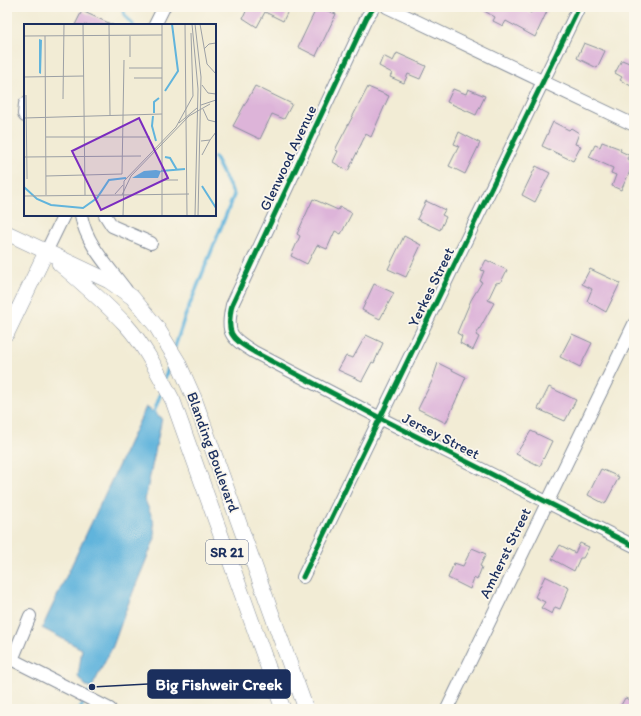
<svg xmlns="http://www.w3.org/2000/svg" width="641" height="716" font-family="Itim,sans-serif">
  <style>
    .water { fill: #61b4dc; stroke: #3e729d }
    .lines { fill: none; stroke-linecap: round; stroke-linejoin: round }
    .stream { stroke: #61b4dc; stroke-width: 3.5 }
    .building { fill: #ddb4d9 }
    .minor-casing { stroke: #868e9a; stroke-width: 14 }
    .major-casing { stroke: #868e9a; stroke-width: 16 }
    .minor { stroke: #fff; stroke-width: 12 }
    .major { stroke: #fff; stroke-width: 15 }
    .cycleway-casing { stroke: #fbf7ec; stroke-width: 8 }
    .cycleway { stroke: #00873e; stroke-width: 5 }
    .labels { text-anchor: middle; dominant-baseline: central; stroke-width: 3.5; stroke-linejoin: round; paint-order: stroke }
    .shield { fill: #fbf7ec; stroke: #5e6b89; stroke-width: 1 }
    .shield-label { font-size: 14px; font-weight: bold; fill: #1b2f5e }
    .street-label { font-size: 15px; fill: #1b2f5e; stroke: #fbf7ec }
    .inset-river { fill: none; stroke: #61b4dc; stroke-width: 2 }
    .inset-road { fill: none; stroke: #9ca0a5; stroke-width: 1 }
    .view { fill: #7b2cbf; fill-opacity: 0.15; stroke: #7b2cbf; stroke-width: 2 }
    .inset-edge { fill: none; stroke: #1b2f5e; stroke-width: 2 }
    .leader { fill: none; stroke: #1b2f5e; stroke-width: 1.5 }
    .callout-dot { fill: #1b2f5e; stroke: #fbf7ec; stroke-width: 1.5 }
    .callout { fill: #1b2f5e; stroke: #1b2f5e; stroke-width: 1.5 }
    .callout-label { font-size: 16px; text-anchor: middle; font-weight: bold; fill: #fff }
  </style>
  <rect width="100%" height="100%" fill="#fbf7ec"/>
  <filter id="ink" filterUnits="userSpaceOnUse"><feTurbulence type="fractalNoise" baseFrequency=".025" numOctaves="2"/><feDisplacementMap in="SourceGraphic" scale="8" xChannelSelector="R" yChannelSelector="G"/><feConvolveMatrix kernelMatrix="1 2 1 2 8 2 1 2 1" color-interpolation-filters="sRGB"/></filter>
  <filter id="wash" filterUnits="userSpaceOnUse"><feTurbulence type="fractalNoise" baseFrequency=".012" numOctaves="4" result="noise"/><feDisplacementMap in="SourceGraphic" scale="16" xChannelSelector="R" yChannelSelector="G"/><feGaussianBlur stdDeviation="0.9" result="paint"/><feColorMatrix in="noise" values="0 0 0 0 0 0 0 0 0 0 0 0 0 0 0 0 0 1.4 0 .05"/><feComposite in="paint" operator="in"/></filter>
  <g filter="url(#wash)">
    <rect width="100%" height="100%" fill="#f2ecd5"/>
    <path class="water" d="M146 407 162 418 145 500 153 519 155 538 127 607 113 646 92 687 86 686 78 677 82 649 42 628Z"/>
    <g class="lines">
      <path class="stream" d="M122 7 125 16 133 25
        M175 347 184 319 234 195 215 158
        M165 378 171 359
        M154 412 162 390
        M80 709 92 687"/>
    </g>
    <g id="blocks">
      <path class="building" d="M248 7H290L283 21 265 12 257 27 243 18Z
        M317 7 336 14 316 56 298 47Z
        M477 7H519L531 13 534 7H549L535 37 506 21 503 26 493 21 495 17Z
        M82 11 113 25H75Z
        M584 43 605 51 597 68 577 58Z
        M397 53 426 66 420 79 408 74 404 83 390 77 392 73 379 66 383 56 393 61Z
        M622 60 634 65V79L631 86 620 80 622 77 615 73Z
        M255 86 292 104 284 119 272 114 260 139 233 126Z
        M368 87 389 96 371 137 366 134 348 171 333 162 338 151 335 150Z
        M453 89 466 94 468 89 485 96 476 115 447 102Z
        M553 122 569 130 571 128 579 133 575 144 581 146 573 161 542 146Z
        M459 132 480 143 465 174 449 166 459 146 454 144Z
        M602 142 621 149 620 151 629 155 627 159 634 163 621 190 612 186 616 175 611 173 613 168 589 157 595 145 600 147Z
        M536 166 550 173 535 202 522 195Z
        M313 199 338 210 340 207 352 213 341 234 335 231 327 249 317 245 307 264 291 256 300 236 297 234Z
        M426 201 445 210 442 215 446 217 440 230 417 219Z
        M404 236 421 245 406 277 388 269Z
        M486 260 507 270 501 282 496 283 488 300 494 303 476 335 479 337 473 350 460 343 462 336 457 333 471 300 482 282 480 281 484 271 481 270Z
        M590 269 620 283 606 312 587 301 592 289 582 284Z
        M374 284 394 293 380 319 362 310Z
        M572 334 592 343 580 367 560 357Z
        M366 335 383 343 374 363 372 362 362 381 338 370 346 356 353 358Z
        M438 363 466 377 446 423 418 409 432 381Z
        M549 387 576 400 565 421 538 409Z
        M531 431 552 441 540 466 516 454Z
        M601 469 619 477 605 504 588 495Z
        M580 543 589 547 583 558H580L574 571 552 559 560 545 575 553Z
        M472 548 486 554 480 566 482 567 477 580 474 578 470 589 448 578 454 563 463 566Z
        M545 576 569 588 560 609 555 607 552 614 541 608 545 602 535 597Z
        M625 698 634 702V709H619Z"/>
    </g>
  </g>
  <g filter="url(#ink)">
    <use href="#blocks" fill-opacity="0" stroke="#868e9a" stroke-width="1"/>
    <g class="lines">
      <defs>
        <path id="minor" d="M374 7 367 17 232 305C226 334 230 337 254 352L380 418 634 546
          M387 7 634 125
          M155 25 164 7
          M25 104 24 114 25 116
          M81 215C86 244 109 267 126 290
          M105 215 112 226 151 243
          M46 252 64 215
          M303 577 579 7
          M7 657 110 709
          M12 660 30 616
          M447 709 634 324"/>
        <path id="major" d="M7 233 109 281 132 297 156 326 178 362 194 398 306 709
          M59 263C82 283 106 303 126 325 146 347 159 375 173 401L283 709
          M7 333 46 252"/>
      </defs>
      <use href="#minor" class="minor-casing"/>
      <use href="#major" class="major-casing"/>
      <use href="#minor" class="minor"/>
      <use href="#major" class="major"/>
      <defs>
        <path id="cycleway" d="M374 7 367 17 232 305C226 334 230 337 254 352L380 418 634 546
          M303 577 579 7"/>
      </defs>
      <use href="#cycleway" class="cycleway-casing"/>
      <use href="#cycleway" class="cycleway"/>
    </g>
  </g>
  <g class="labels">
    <rect class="shield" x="206" y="540" width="42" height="24" rx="3"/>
    <g class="shield-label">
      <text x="227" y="552">SR 21</text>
    </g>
    <g class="street-label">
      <text transform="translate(288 158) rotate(-65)">Glenwood Avenue</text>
      <text transform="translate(431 287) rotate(-64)">Yerkes Street</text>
      <text transform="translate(441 436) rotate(27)">Jersey Street</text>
      <text transform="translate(213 452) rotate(70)">Blanding Boulevard</text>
      <text transform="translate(505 553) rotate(-64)">Amherst Street</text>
    </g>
  </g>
  <g transform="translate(24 24)">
    <rect width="192" height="192" fill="#f2ecd5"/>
    <path d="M15 15 18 16 17 50 15 49ZM120 147 132 146 137 147 134 154H108Z" fill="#61b4dc"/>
    <path class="inset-river" d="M141 67 154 47 148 0M130 89V78L135 74M129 92 128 102 132 117M141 133 146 134 153 146M137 147 161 145M178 162 192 184M0 163 13 175 27 181 59 184 73 174 85 156 102 154"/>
    <path class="inset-road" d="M59 0 61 171M85 0 86 91M161 0 163 192M168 0 174 65 171 192M171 0 177 53 174 192M176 0 183 40 192 50M0 12 138 11M21 12 22 171M180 25 185 20 192 19M106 33V12M105 44H138M0 53 60 52M110 54H138M178 61 184 69 192 70M2 71 3 155M39 75 40 0M177 81 192 76M179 85 184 96 192 98M0 94 138 90M155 99 173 84M152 103 169 72 167 9M22 113H126M177 117 186 116 192 108M178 131 186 116M0 133 117 132M22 152 98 150 100 36M138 156H154M91 170 99 161M98 171 107 152 165 92 186 80M98 171 165 170M0 172 98 171M99 192 100 157 152 103M138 192V0"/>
    <path class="view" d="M115 94 144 154 77 186 48 127Z"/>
    <rect width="192" height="192" class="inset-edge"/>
  </g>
  <path class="leader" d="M92 687L148 684"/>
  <circle class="callout-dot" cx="92" cy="687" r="4"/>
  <rect class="callout" x="148" y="670" width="142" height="28" rx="4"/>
  <g class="callout-label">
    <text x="219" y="690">Big Fishweir Creek</text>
  </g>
  <rect width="641" height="716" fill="none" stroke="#fbf7ec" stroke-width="24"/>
</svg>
